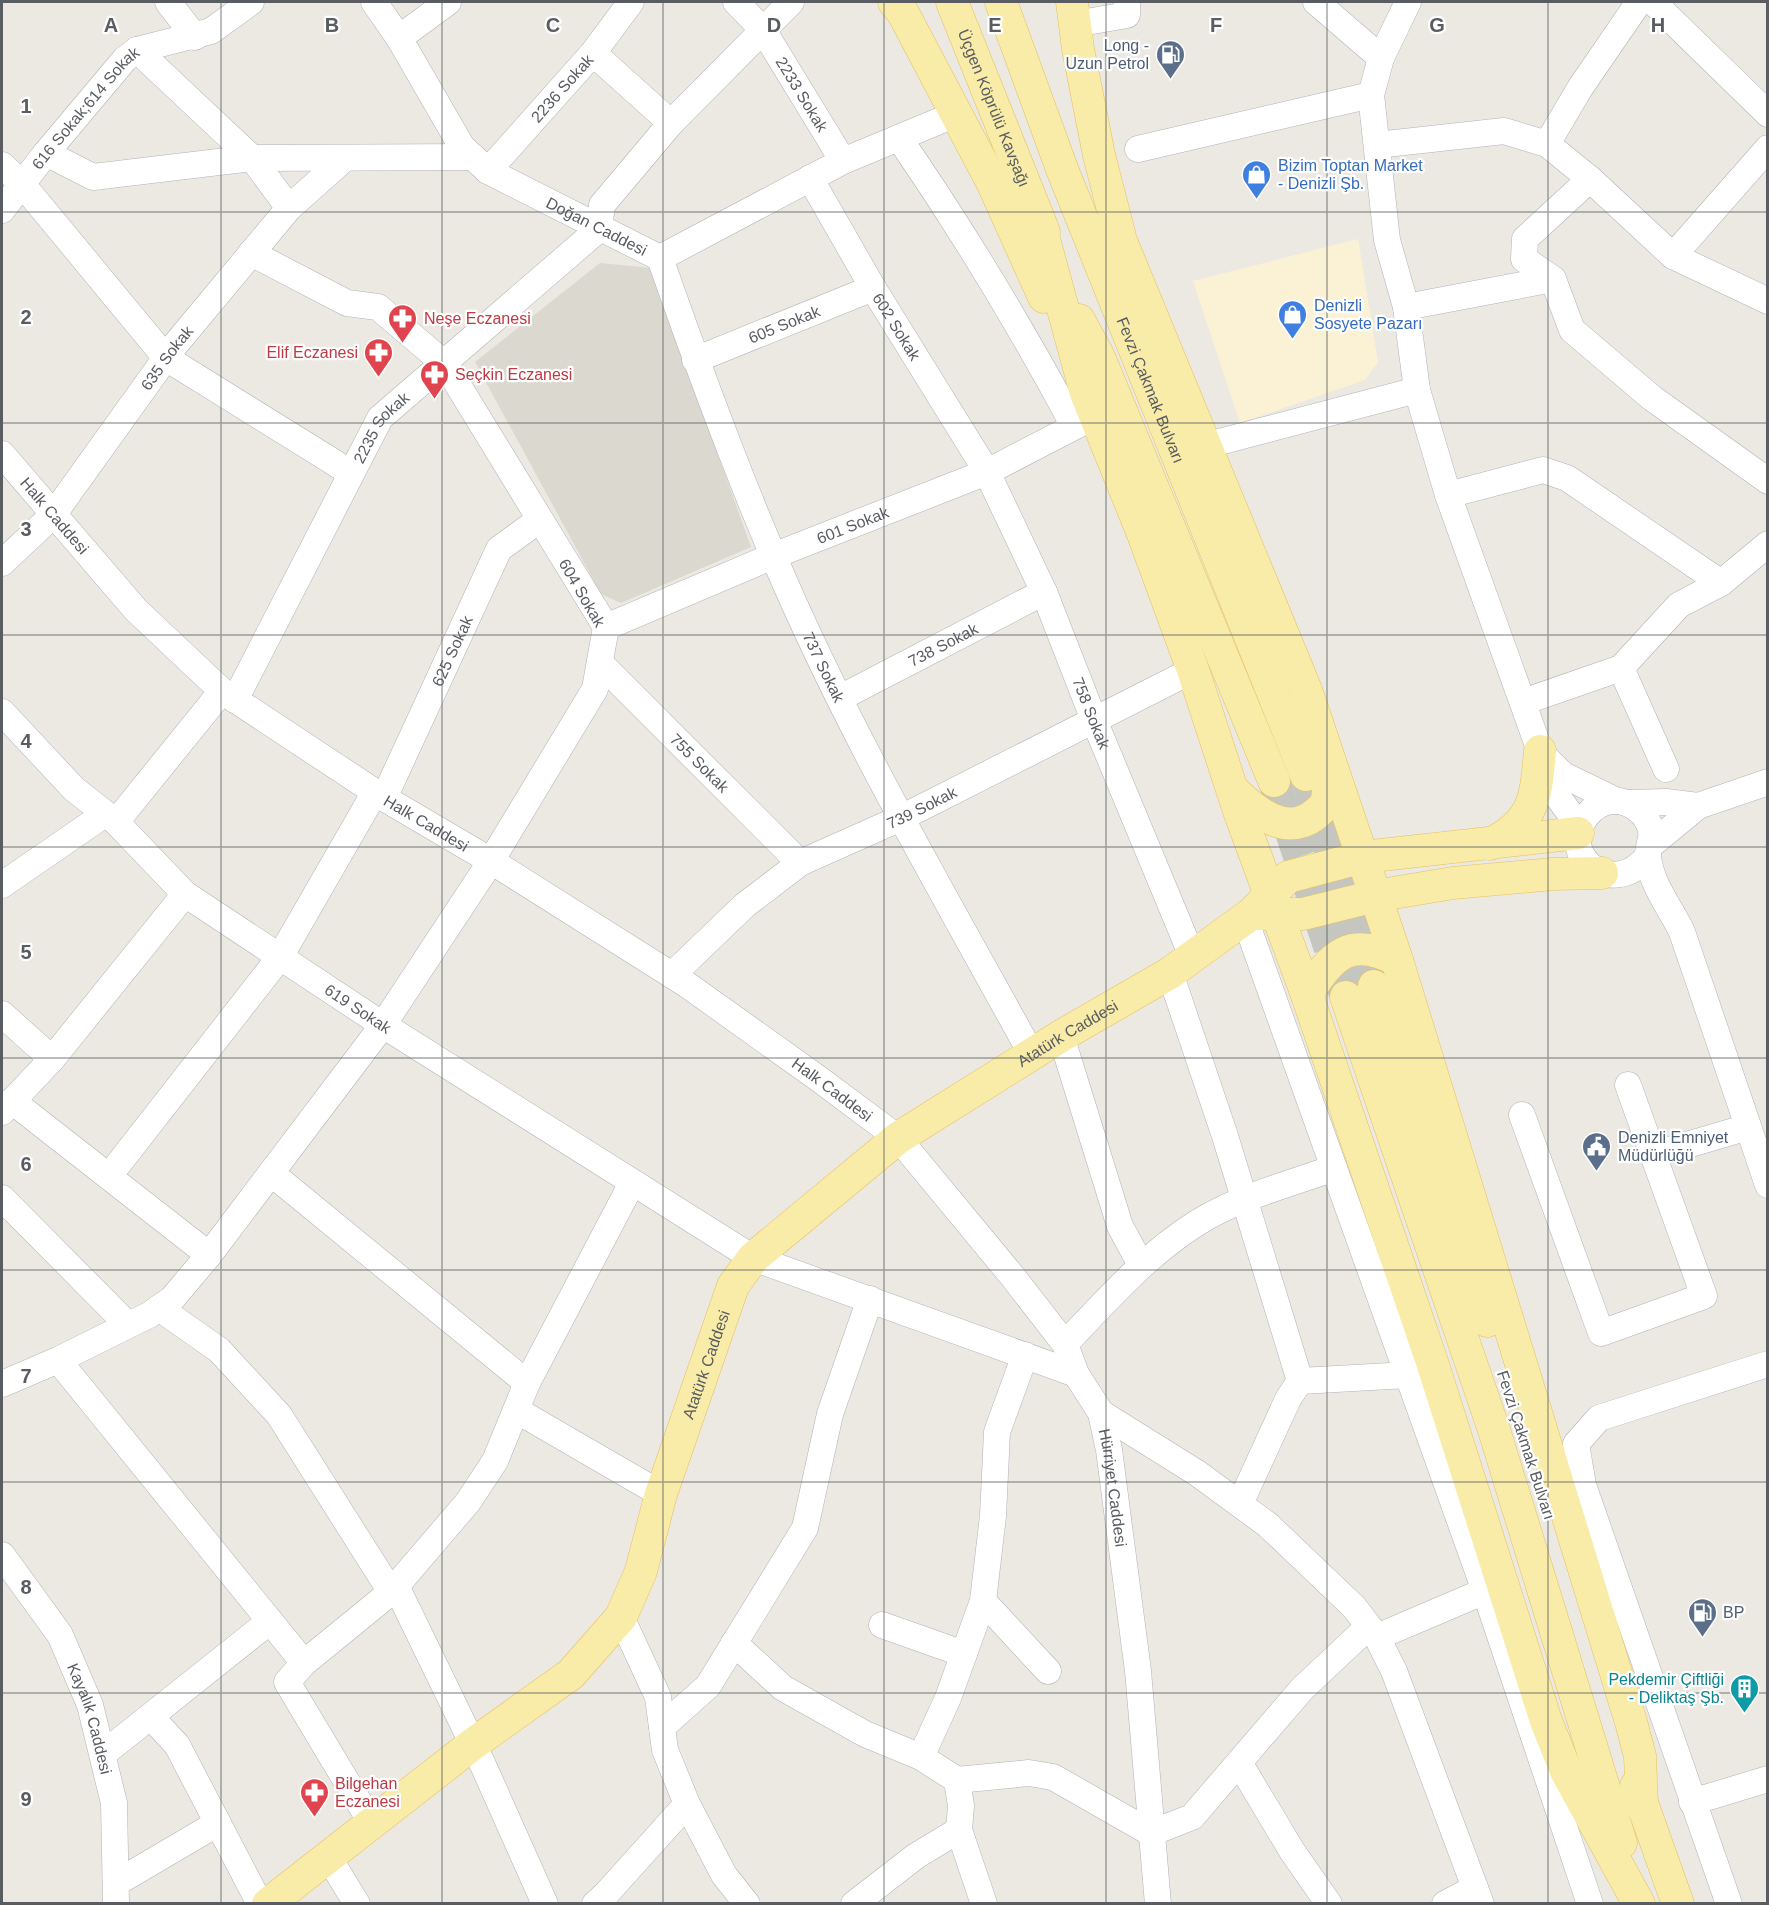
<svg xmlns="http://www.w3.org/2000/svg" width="1769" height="1905" font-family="Helvetica,sans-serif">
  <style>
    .commercial { fill: #fbf2d6 }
    .education { fill: #dbd8cf }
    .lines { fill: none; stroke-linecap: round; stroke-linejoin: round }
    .major-tunnel { stroke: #c6c6c1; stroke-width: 32; stroke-dasharray: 32 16; stroke-linecap: butt }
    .minor-casing { stroke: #b1b3b7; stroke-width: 27 }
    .major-casing { stroke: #e6c05f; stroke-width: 33 }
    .minor { stroke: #fff; stroke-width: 26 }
    .major { stroke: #f9eca8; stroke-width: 32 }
    .grid { fill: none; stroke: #595c61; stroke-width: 1.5; stroke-opacity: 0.55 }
    .labels { text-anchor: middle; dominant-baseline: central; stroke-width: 4.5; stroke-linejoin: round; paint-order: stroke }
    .service-label { font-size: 16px; fill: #4e5e75; stroke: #fff; text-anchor: start }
    .street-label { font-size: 16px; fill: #595c61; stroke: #fff }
    .shop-label { font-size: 16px; fill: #366cbe; stroke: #fff; text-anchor: start }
    .health-label { font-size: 16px; fill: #be3a42; stroke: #fff; text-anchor: start }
    .culture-label { font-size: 16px; fill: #0d838f; stroke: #fff; text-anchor: end }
    .grid-label { font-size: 20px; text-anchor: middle; font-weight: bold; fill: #595c61; stroke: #fff; stroke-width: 4.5; stroke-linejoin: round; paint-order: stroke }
  </style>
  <rect width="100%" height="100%" fill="#ebe9e1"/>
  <path class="commercial" d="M1358 239 1378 362 1365 380 1240 423 1193 281Z"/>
  <path class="education" d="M600 263 651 268 751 547 621 603 601 594 475 362Z"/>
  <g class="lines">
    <path class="major-tunnel" d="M1306 775 1374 986
      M1274 781 1346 997"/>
    <defs>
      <g id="minor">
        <path d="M168 2 195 37"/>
        <path id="s1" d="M374 2 399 38 462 147 488 171 660 258 843 161 956 114"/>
        <path id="s2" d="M736 2 763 30 843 161"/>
        <path d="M1316 2 1381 58"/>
        <path d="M1408 2 1381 58 1371 95 1387 240 1406 307 1417 390 1448 495 1540 751 1558 797 1579 826"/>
        <path d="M1653 2 1768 114"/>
        <path d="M1075 24 1127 15V2"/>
        <path d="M399 38 448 2"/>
        <path d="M137 50 252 158 289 208"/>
        <path d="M593 53 671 123"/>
        <path d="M899 138C963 231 1021 327 1074 426"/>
        <path d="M1547 144 1580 88 1639 2"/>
        <path d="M1377 145 1504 131 1547 144 1590 179 1673 256 1768 301"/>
        <path d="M1138 149 1371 95"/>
        <path d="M46 153 93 177 252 158 473 157"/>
        <path d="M2 165 23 185 166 358 351 473"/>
        <path id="s3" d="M488 171 593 53 631 2"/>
        <path id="s4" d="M810 178 873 288 987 472 1044 592 1094 720 1192 956"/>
        <path d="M1590 179 1525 239 1524 259 1553 279 1572 330 1652 398 1768 481"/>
        <path id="s5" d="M2 210 46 153 125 59 137 50 211 31 251 2"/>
        <path d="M1673 256 1768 148"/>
        <path id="s6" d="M660 258C695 358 731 457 773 555 846 728 942 891 1032 1055"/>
        <path d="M1406 307 1553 279"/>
        <path id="s7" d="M695 360 873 288"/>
        <path d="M1204 446 1417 390"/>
        <path id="s8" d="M2 454 136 610 222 691 384 798 491 861 686 984 819 1079 898 1138 1013 1277 1065 1344 1076 1374 1101 1413 1109 1450 1138 1671 1158 1904"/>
        <path d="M1448 495 1543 470 1567 478 1721 583"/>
        <path id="s9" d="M2 563 53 515 175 345 289 208 345 158"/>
        <path id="s10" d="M606 627 773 556 987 472 1095 416"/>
        <path id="s11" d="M600 663 800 863"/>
        <path d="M1621 668 1666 769"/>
        <path id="s12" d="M840 698 1044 592"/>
        <path id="s13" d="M235 700 380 418 599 229 602 205 671 123 791 2"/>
        <path d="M1523 702 1621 668 1679 605 1721 583 1768 544"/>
        <path id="s14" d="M2 712 74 789 116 822 185 894 383 1025 753 1258 1076 1374"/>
        <path d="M1544 756 1563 775 1617 801"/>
        <path id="s15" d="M384 798 499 549 539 520"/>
        <path d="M1627 803 1666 802 1698 806"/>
        <path d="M116 822 222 691"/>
        <path d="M1652 844 1698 806 1768 782"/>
        <path d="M1648 856C1611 903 1552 851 1590 812 1597 804 1609 800 1619 801 1631 803 1643 811 1648 822 1656 837 1647 844 1648 857 1651 884 1671 909 1682 932L1768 1185"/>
        <path d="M2 885 105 814"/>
        <path d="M1245 919 1485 1591 1590 1904"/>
        <path d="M1170 973 1225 1136 1300 1381 1288 1399 1240 1504"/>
        <path id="s16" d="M672 975 745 905 800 863 901 818 1193 670"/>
        <path d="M2 1014 52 1059"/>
        <path d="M1061 1036 1120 1226 1141 1265"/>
        <path d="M12 1101 209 1255"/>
        <path d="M2 1112 52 1059 185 894"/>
        <path d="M1522 1115 1601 1333 1704 1296 1628 1085"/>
        <path d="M1653 1155 1748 1127"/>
        <path d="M271 1173 527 1383"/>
        <path d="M109 1176 280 957 375 792"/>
        <path d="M2 1198 127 1324"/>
        <path d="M159 1308 219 1350 279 1415 391 1592"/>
        <path d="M1065 1344C1107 1300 1146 1255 1197 1223 1238 1197 1290 1184 1334 1168"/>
        <path d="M58 1360 304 1663 391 1592 468 1502 495 1461 527 1383 632 1183"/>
        <path d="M1300 1381 1408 1375"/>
        <path d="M2 1384 58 1360 149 1315 172 1299 209 1255 383 1025 491 861 595 689 606 627 445 364 378 307 347 303 251 253"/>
        <path d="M516 1410 661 1494"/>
        <path d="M1101 1413 1197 1473 1268 1525 1354 1607 1377 1637 1394 1671 1481 1904"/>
        <path id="s17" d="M2 1555 60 1635 90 1705 114 1803 116 1904"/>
        <path d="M396 1586 483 1765 545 1904"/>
        <path d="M983 1601 1048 1671"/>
        <path d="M621 1617 658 1697 665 1750 687 1804 724 1875 747 1904"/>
        <path d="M882 1625 964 1654"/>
        <path d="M1377 1637 1485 1591"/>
        <path d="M734 1643 783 1688 865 1734 921 1757 957 1780 961 1806 959 1830 984 1904"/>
        <path d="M304 1663 287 1682 372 1824"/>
        <path d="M151 1717 177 1745 260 1904"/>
        <path d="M662 1727 708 1686 805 1528 830 1414 870 1299"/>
        <path d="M103 1754 270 1621"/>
        <path d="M921 1757 948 1698 983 1601 993 1516 997 1432 1025 1355"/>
        <path d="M1240 1764 1292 1851 1329 1904"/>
        <path d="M957 1780 1029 1773 1053 1777 1151 1833 1192 1817 1302 1689 1368 1627"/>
        <path d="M1692 1802 1768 1779"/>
        <path d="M329 1858 357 1904"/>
        <path d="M116 1883 218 1823"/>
        <path d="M595 1904 607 1893 687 1804"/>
        <path d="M854 1904 916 1856 959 1830"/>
        <path d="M1445 1904 1475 1888"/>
        <path d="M1729 1904 1583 1485 1576 1444 1599 1418 1768 1364"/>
      </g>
      <g id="major">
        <path d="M894 2 903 13 992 182 1044 297"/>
        <path id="s18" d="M952 2 1044 232"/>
        <path id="s19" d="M1001 2 1062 169 1306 775"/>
        <path d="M1072 2 1078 49 1099 155 1121 241 1306 690 1397 960 1631 1722 1640 1756 1642 1806"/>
        <path d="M1037 214 1086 393 1143 534 1193 670 1239 811 1307 995 1433 1365 1546 1721 1566 1771 1639 1904"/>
        <path d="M1079 320 1099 357 1274 781"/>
        <path d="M1233 790C1261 818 1296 843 1327 802L1330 768"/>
        <path d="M1490 844C1535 822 1536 797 1540 751"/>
        <path d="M1258 914H1303L1375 896 1453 883 1553 874 1602 873"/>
        <path d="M1374 986 1487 1321"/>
        <path d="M1307 995C1331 954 1351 936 1397 960"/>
        <path d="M1346 997 1494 1430 1621 1843"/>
        <path d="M1636 1786 1678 1904"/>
        <path id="s20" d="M268 1904 473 1744 571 1674 621 1617 641 1571 661 1494 733 1286 753 1258 898 1138 1061 1036 1170 973 1251 914 1288 877 1363 857 1578 833"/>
      </g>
    </defs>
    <use href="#minor" class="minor-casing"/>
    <use href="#major" class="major-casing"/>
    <use href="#minor" class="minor"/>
    <use href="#major" class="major"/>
  </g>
  <path class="grid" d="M221 2V1904M442 2V1904M663 2V1904M884 2V1904M1106 2V1904M1327 2V1904M1548 2V1904M2 212H1768M2 423H1768M2 635H1768M2 847H1768M2 1058H1768M2 1270H1768M2 1482H1768M2 1693H1768"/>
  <defs>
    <symbol id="fuel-pin" viewBox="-11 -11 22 30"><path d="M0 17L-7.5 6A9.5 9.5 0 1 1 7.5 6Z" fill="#5c6f8a" stroke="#fff"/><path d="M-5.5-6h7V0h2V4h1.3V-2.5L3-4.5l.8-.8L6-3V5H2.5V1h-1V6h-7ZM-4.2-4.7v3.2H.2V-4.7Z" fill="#fff"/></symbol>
    <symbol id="shop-pin" viewBox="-11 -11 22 30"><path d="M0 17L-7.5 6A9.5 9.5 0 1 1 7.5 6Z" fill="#3f7fe0" stroke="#fff"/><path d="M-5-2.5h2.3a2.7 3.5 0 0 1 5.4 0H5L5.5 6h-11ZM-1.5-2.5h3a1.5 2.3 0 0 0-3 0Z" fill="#fff"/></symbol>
    <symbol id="pharmacy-pin" viewBox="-11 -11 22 30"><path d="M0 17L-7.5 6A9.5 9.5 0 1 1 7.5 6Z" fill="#e0444e" stroke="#fff"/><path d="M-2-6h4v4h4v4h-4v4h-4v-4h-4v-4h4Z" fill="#fff"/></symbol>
    <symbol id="civic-pin" viewBox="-11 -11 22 30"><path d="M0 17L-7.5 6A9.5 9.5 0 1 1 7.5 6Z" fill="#5c6f8a" stroke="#fff"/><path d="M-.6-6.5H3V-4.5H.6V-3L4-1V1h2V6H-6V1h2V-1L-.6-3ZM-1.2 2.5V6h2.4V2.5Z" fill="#fff"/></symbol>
    <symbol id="building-pin" viewBox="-11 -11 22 30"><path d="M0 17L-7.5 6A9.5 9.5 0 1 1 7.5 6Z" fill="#0f9aa8" stroke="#fff"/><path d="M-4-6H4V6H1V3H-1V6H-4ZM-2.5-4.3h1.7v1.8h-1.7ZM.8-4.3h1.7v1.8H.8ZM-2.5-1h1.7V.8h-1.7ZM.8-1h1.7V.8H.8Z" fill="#fff"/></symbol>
  </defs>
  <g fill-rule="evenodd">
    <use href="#fuel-pin" x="1154" y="38" width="33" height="45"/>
    <use href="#shop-pin" x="1240" y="158" width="33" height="45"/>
    <use href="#shop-pin" x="1276" y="298" width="33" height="45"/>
    <use href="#pharmacy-pin" x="386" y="302" width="33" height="45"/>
    <use href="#pharmacy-pin" x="362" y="336" width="33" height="45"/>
    <use href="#pharmacy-pin" x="418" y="358" width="33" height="45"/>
    <use href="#civic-pin" x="1580" y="1130" width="33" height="45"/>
    <use href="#fuel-pin" x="1686" y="1596" width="33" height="45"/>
    <use href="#building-pin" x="1728" y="1672" width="33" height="45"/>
    <use href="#pharmacy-pin" x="298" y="1776" width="33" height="45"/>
  </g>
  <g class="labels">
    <g class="service-label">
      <text x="1149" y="45" text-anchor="end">Long -<tspan x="1149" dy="18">Uzun Petrol</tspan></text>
      <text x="1618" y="1137">Denizli Emniyet<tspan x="1618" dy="18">Müdürlüğü</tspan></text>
      <text x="1723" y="1612">BP</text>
    </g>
    <g class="street-label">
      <text stroke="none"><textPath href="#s3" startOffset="111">2236 Sokak</textPath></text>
      <text stroke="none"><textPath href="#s2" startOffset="114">2233 Sokak</textPath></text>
      <text stroke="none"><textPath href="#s18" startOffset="114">Üçgen Köprülü Kavşağı</textPath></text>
      <text stroke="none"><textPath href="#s5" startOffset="132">616 Sokak;614 Sokak</textPath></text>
      <text stroke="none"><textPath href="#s1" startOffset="327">Doğan Caddesi</textPath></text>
      <text stroke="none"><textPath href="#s7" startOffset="96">605 Sokak</textPath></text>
      <text stroke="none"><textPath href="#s4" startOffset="172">602 Sokak</textPath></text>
      <text stroke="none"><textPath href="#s9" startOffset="264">635 Sokak</textPath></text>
      <text stroke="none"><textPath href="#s19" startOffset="416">Fevzi Çakmak Bulvarı</textPath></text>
      <text stroke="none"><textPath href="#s13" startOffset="310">2235 Sokak</textPath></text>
      <text stroke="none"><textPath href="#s8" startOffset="81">Halk Caddesi</textPath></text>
      <text stroke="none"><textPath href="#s10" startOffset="267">601 Sokak</textPath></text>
      <text transform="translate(582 593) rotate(60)">604 Sokak</text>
      <text stroke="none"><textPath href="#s12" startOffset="116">738 Sokak</textPath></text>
      <text stroke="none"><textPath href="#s15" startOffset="162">625 Sokak</textPath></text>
      <text stroke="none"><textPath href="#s6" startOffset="441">737 Sokak</textPath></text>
      <text stroke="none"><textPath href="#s4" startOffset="606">758 Sokak</textPath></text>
      <text stroke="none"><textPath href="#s11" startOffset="141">755 Sokak</textPath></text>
      <text stroke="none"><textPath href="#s16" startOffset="304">739 Sokak</textPath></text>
      <text stroke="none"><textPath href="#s8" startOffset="567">Halk Caddesi</textPath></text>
      <text stroke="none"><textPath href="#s14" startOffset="466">619 Sokak</textPath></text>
      <text stroke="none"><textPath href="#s20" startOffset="1228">Atatürk Caddesi</textPath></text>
      <text stroke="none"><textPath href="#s8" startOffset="1053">Halk Caddesi</textPath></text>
      <text stroke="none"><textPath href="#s20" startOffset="723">Atatürk Caddesi</textPath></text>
      <text transform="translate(1526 1445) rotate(72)">Fevzi Çakmak Bulvarı</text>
      <text stroke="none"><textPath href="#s8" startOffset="1554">Hürriyet Caddesi</textPath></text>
      <text stroke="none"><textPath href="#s17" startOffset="188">Kayalık Caddesi</textPath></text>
    </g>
    <g class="shop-label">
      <text x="1278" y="165">Bizim Toptan Market<tspan x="1278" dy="18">- Denizli Şb.</tspan></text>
      <text x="1314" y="305">Denizli<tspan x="1314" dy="18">Sosyete Pazarı</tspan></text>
    </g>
    <g class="health-label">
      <text x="424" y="318">Neşe Eczanesi</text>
      <text x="358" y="352" text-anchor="end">Elif Eczanesi</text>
      <text x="455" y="374">Seçkin Eczanesi</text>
      <text x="335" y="1783">Bilgehan<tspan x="335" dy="18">Eczanesi</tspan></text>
    </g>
    <g class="culture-label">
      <text x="1724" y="1679">Pekdemir Çiftliği<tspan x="1724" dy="18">- Deliktaş Şb.</tspan></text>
    </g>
  </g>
  <g class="grid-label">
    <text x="111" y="32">A</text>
    <text x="332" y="32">B</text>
    <text x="553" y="32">C</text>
    <text x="774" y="32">D</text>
    <text x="995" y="32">E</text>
    <text x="1216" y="32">F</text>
    <text x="1437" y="32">G</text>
    <text x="1658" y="32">H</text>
    <text x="26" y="113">1</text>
    <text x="26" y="324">2</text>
    <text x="26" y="536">3</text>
    <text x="26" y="748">4</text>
    <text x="26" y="959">5</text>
    <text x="26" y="1171">6</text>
    <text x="26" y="1383">7</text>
    <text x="26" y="1594">8</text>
    <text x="26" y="1806">9</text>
  </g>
  <rect width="1769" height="1905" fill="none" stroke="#595c61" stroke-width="6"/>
</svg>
